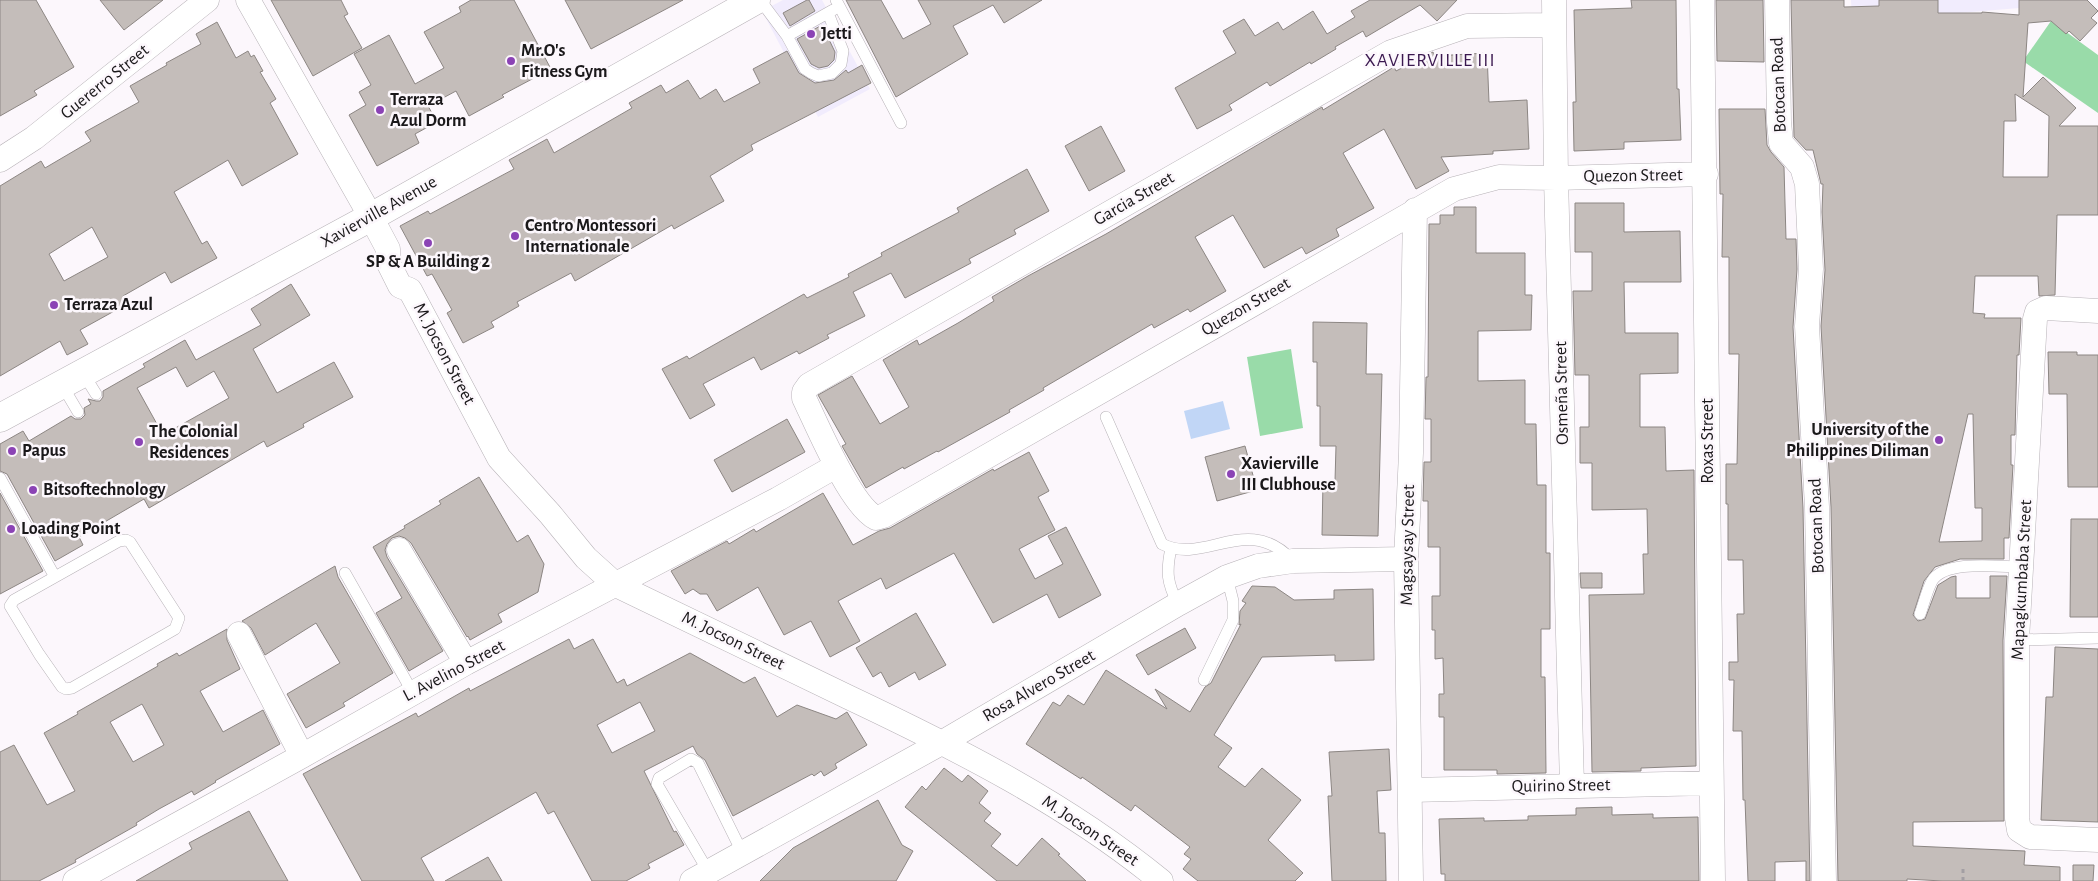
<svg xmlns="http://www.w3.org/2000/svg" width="2098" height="881" font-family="'Alegreya Sans',sans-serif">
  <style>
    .commercial { fill: #f1ecfd }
    .green { fill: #99dba9 }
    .water { fill: #c1d6f6 }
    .building { fill: #c4bdba; stroke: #8c8683; fill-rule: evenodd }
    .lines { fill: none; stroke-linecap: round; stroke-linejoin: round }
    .lane-casing { stroke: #b7b2b7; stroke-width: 12 }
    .street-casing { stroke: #b7b2b7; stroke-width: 25 }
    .secondary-casing { stroke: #b7b2b7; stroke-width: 29 }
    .path { stroke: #a39fa3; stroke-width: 3; stroke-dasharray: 4 4; stroke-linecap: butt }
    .lane { stroke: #fff; stroke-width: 11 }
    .street { stroke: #fff; stroke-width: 24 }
    .secondary { stroke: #fff; stroke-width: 28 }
    .poi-dot { fill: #8b43b5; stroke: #fcf7fc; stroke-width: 2 }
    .labels { text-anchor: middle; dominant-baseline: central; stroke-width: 5; stroke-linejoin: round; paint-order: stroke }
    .poi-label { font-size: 18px; font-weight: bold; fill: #1a181a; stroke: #fcf7fc; text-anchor: start }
    .street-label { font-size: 18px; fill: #1a181a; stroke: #fcf7fc }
    .neighbourhood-label { font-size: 19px; letter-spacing: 1px; fill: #3a184f; stroke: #fcf7fc }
  </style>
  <rect width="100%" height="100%" fill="#fcf7fc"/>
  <path class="commercial" d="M783 0H822L870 89 818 117 762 11Z
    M1851 0H2046L2043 6 1852 22Z"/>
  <path class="green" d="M2051 21 2098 55V113L2023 61Z
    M1291 349 1303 428 1260 436 1247 357Z"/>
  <path class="water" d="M1223 401 1230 429 1191 439 1184 411Z"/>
  <path class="building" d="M0 0H36L74 67 34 91 37 95 0 116Z
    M100 0H163L124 30Z
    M271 0H341L348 14 344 16 362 48 313 76Z
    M471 0H514L551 69 502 95 504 97 469 116 456 91 428 106 437 122 415 134 419 143 377 166 349 115 366 105 359 92 371 85 354 54 389 35 415 84 444 68 424 32 461 12 459 7Z
    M565 0H683L591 49Z
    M807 0H809L815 11 790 26 783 13Z
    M846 0H881L903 39 931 24 918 0H1042L1004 23 993 5 953 26 968 54 896 97Z
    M1370 0H1457L1437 21 1420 5 1366 37 1363 31 1335 47 1336 49 1311 64 1310 62 1270 86 1267 82 1229 105 1232 110 1197 129 1175 88 1236 53 1223 31 1244 19 1255 36 1278 22 1283 30 1313 11 1327 34 1355 17 1351 11Z
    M1631 0H1676L1677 89H1679L1681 140 1624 142V149L1574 151 1573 102H1576L1574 10 1632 8Z
    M1716 0H1763L1764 62 1717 61Z
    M1791 0H1844V7L1879 6V0H1938V13H1982V12L2019 15V0H2087L2098 11 2091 18 2097 23 2080 41 2069 31 2066 34 2051 21 2028 23 2023 97 2043 77 2076 108 2059 126H2098V215H2057L2055 295 2039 296 2038 276H1975L1973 313 1985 314 1984 318H2021L2019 355H2017L2015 435H2011V465H2013L2009 538H2004V559H1960L1935 567 1924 581 1913 615 1918 621 1925 619 1938 585 1951 577 1956 576V598H1990V576H2007L2003 640 2004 821 1913 822V846L2025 851 2024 865 2060 867V881H1942L1907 879V881H1838L1831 507 1821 326 1825 270 1822 212 1823 184H1821L1813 150H1806L1794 137ZM2015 94 2049 116 2048 177H2003L2004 121H2016ZM1968 414H1973L1975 508H1982V541L1939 542Z
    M217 22 236 58 248 51 251 57 254 55 263 71 260 72 276 99 270 103 298 154 242 186 228 160 174 192 202 244 207 241 217 258 171 283 165 272 123 296 127 304 80 330 88 344 67 355 60 341 0 376V186L41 161 45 168 91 141 85 132 139 102 130 86 167 65 166 63 201 44 196 34ZM92 227 108 257 64 281 49 254Z
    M822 25 835 52 834 60 828 66 819 68 811 64 797 39Z
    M787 51 799 73 815 83 834 80 846 70 848 73 862 65 871 83 751 145 753 150 710 176 724 201 674 229 672 225 575 281 571 273 517 302 519 306 491 322 494 327 463 343 447 313 452 310 432 274 427 276 400 226 428 211 430 214 514 169 509 160 547 139 554 153 632 108 629 103 661 85 666 93 688 80 700 99 716 89 724 102 760 83 753 69Z
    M1433 52 1434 56 1487 53 1489 102 1527 100 1529 149 1493 151V154L1441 157 1449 171 1416 189 1384 129 1343 153 1374 208 1336 229 1339 236 1306 254 1302 247 1264 268 1233 215 1195 237 1226 291 1190 312 1188 309 1154 328 1152 324 1043 388 1044 390 1009 410 1010 412 938 452 937 451 904 469 903 467 866 488 842 446 846 444 818 395 852 376 880 424 909 407 883 360 917 340 919 345 958 323 994 301 992 297 1028 276 1106 234 1322 107 1323 110 1394 67 1396 71Z
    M1719 109H1765L1767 145 1771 152 1784 167 1786 239H1796L1797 269 1793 327 1803 508 1810 881H1806V861L1775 862V881H1748L1745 800H1743L1742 731H1733L1734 680H1729V662H1738L1737 614H1744L1743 560H1728V504H1726V464H1737L1739 354H1729V257H1722L1723 194H1720Z
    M1101 126 1125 171 1089 191 1065 146Z
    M1027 169 1049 211 1014 230 1016 234 969 259 971 263 905 298 891 273 853 292 865 316 827 335 829 338 799 354 797 351 761 370 754 357 703 384 715 405 690 419 662 369 687 356 689 359 804 294 807 298 849 277 848 274 882 256 881 253 959 212 957 208Z
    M1575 203H1624V232L1680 231 1681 282H1624L1625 333H1678V373L1640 374V427H1665L1666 471 1694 470 1696 766 1641 768V771L1592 772 1589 595 1644 594 1643 554H1648L1647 509 1592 510V463H1580V427H1589V375H1575L1573 291H1592V252H1575Z
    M1454 207H1476V253H1525V295H1532L1531 330 1478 331V381L1525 380V424H1536L1537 485H1546V553H1550V629H1541V677H1545L1546 773 1497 774V770H1444V717H1439V694H1444L1443 658 1435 659V630H1432V596H1440V547H1428V501H1423L1424 462H1431V419H1425L1426 377H1428L1429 224H1440V215H1454Z
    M291 284 310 315 253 349 277 393 334 362 353 397 303 424 304 427 267 447 264 441 149 508 144 499 79 537 83 545 55 561 7 474 0 471V444L23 431 29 441 71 416 75 419H81L85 415 84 408 91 404 88 399 96 401H100L103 397V391L145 367 143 364 185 340 196 360 261 325 251 309ZM176 367 187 387 214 371 229 398 163 435 137 388Z
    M1313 322 1367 323 1366 374H1382L1378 536 1322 535 1323 481H1335L1336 446H1320V406H1317V362H1313Z
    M2048 352H2077V355H2098V487H2068L2067 394H2049Z
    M787 419 805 452 732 492 714 460Z
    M1245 446 1257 490 1217 501 1205 457Z
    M1029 452 1049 491 1038 497 1055 530 1019 549 1035 579 1063 564 1048 536 1066 527 1101 595 1059 618 1047 594 993 623 954 553 886 589 881 578 838 601 860 641 830 657 811 621 784 635 758 587 717 611 707 594H700L693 589 685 594 671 571 727 541 729 544 754 529 756 532 823 493 853 545 879 531 890 528 993 469 994 471Z
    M479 477 517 542 528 535 544 564 538 592 498 614 502 622 470 640 468 636 467 637 411 543 405 538 399 536 392 538 387 544 385 550 387 557 443 651 409 671 376 613 402 598 373 547 405 528 404 526 441 504 439 501Z
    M0 493 43 571 0 594Z
    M2071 519H2098V617H2070Z
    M335 566 338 577 393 673 343 703 345 706 306 728 287 694 340 663 316 623 265 655 251 628 242 621Z
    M1580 573H1602V588H1581Z
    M1252 586 1275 587 1294 600 1334 599V590L1373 589 1374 660 1335 661V655L1262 657 1214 735 1232 748 1218 767 1245 787 1262 768 1301 800 1268 840 1303 873 1295 881H1198L1183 869 1191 859 1184 854 1190 847 1135 805 1131 811 1082 777 1081 779 1026 744 1053 702 1060 706 1068 695 1084 705 1106 670 1167 709 1155 689 1190 712 1205 687 1211 683 1241 624 1239 625 1240 611 1246 603 1242 601Z
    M916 613 946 665 919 680 915 672 889 687 881 672 873 677 856 648Z
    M1185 628 1196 648 1148 675 1136 655Z
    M227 629V640L240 669 200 691 223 732 263 710 280 744 215 781 216 782 194 795 192 791 159 809 136 823 137 825 75 860 76 862 39 881H0V752L14 745 47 805 75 791 44 733 78 714 77 712 158 666 157 664 177 653 179 656ZM142 704 164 745 133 762 110 722Z
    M569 639 574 649 593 639 617 683 624 679 627 686 690 653 744 683 755 677 777 717 797 705 836 719 847 712 867 745 835 764 837 768 824 776 821 771 814 776 812 774 733 816 705 760 697 754 693 746 644 771 674 832 676 831 684 845 648 864 650 868 626 881H592L554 811 548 814 536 792 421 858 434 881H362L303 774 416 713 418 717 469 688 470 691ZM640 702 655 731 612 753 597 725Z
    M2055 647 2098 649V822L2041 820 2046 697H2053Z
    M1389 749 1391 790 1377 791 1379 833H1385L1386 881H1332L1328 796H1332L1329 752Z
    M944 768 962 782 968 775 988 791 979 803 991 813 984 821 1001 834 991 846 1017 866 1042 838 1060 854 1058 855 1086 881H997L905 807 922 786 926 790Z
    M878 800 902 845 913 851 896 881H760L793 848Z
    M1612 807V815L1653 814V818L1698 817 1699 881H1445V874H1441L1439 819 1484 818V821L1528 820V816L1576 815V808Z
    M249 811 288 881H136L192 849 189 843Z
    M488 857 502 881H445Z
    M2073 865H2094L2093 881H2073Z"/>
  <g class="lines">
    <defs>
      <path id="lane" d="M760 0 787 36 805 69 811 73 818 76 832 73 841 64 843 51 828 13
        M836 0 901 123
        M787 36 833 10
        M83 373 96 394
        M62 385 78 412
        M1106 417 1162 544C1205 566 1247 512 1292 560
        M0 478 55 577
        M126 540 130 542 179 618 175 629 72 688 66 689 62 687 39 654 10 606 14 600 119 541Z
        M1171 548C1166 572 1167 583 1178 604
        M345 573 413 693
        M1920 614C1924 603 1927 590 1932 581 1945 559 2000 567 2022 567
        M2017 640 2098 638
        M1204 680 1233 620V601L1227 577
        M708 871 657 784 659 778 691 759 698 763 742 852"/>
      <path id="street" d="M248 0 371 217 388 249V262L400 286 410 290 499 458 550 514 586 558 616 585C694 622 771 660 848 697 958 749 1067 804 1161 881
        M1554 0 1556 178 1572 786
        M1702 0 1713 881
        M1777 0 1779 122 1781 143 1802 167 1807 184 1811 269 1807 326 1817 507 1824 881
        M1554 25 1467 26 1391 52 809 385 804 392V398C817 425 851 506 876 518L883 516 1454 189 1499 177 1556 178 1706 174
        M0 160 34 138 207 0
        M2098 311 2046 308 2037 312 2035 319 2017 640V818L2019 830 2030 837 2098 840
        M399 550 466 663
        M239 634 302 756
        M1411 790 1711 783
        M75 881 302 756 466 663 778 499 836 466
        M692 881 943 742 1178 604 1227 577 1258 566 1293 561 1406 559
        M1411 881 1406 559 1411 453 1415 210"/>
      <path id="secondary" d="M0 418 371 217 756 0"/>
    </defs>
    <use href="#lane" class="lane-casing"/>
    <use href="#street" class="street-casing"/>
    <use href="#secondary" class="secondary-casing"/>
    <path class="path" d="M1963 869V881"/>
    <use href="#lane" class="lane"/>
    <use href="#street" class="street"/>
    <use href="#secondary" class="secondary"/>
  </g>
  <g class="poi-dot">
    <circle cx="811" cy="34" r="5"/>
    <circle cx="511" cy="61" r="5"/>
    <circle cx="380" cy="110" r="5"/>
    <circle cx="515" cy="236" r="5"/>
    <circle cx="428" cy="243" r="5"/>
    <circle cx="54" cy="305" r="5"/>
    <circle cx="1939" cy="440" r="5"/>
    <circle cx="139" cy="442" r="5"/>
    <circle cx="12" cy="451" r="5"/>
    <circle cx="1231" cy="474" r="5"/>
    <circle cx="33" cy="490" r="5"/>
    <circle cx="11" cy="529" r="5"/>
  </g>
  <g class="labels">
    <g class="poi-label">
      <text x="821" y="34">Jetti</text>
      <text x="521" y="51">Mr.O's<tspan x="521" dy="21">Fitness Gym</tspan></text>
      <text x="390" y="100">Terraza<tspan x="390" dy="21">Azul Dorm</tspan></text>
      <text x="525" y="226">Centro Montessori<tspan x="525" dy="21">Internationale</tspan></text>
      <text x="428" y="262" text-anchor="middle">SP &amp; A Building 2</text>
      <text x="64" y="305">Terraza Azul</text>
      <text x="1929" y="430" text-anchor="end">University of the<tspan x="1929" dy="21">Philippines Diliman</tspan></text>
      <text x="149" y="432">The Colonial<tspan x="149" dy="21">Residences</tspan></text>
      <text x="22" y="451">Papus</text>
      <text x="1241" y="464">Xavierville<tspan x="1241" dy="21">III Clubhouse</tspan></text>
      <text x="43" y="490">Bitsoftechnology</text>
      <text x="21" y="529">Loading Point</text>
    </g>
    <g class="street-label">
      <text transform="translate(105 82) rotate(-39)">Guererro Street</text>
      <text transform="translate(1779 85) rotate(-92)">Botocan Road</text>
      <text transform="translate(1633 176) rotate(-1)">Quezon Street</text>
      <text transform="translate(1134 199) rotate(-30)">Garcia Street</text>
      <text transform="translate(379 212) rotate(-29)">Xavierville Avenue</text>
      <text transform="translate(1246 307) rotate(-30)">Quezon Street</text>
      <text transform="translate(444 354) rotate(62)">M. Jocson Street</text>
      <text transform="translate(1562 393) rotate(-91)">Osmeña Street</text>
      <text transform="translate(1708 441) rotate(-90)">Roxas Street</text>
      <text transform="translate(1817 526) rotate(-92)">Botocan Road</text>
      <text transform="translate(1408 545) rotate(-89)">Magsaysay Street</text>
      <text transform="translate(2022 580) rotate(-87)">Mapagkumbaba Street</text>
      <text transform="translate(733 641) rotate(26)">M. Jocson Street</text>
      <text transform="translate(454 671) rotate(-28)">L. Avelino Street</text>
      <text transform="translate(1039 686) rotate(-30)">Rosa Alvero Street</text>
      <text transform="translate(1561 786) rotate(-1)">Quirino Street</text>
      <text transform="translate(1090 831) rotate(34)">M. Jocson Street</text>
    </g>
    <g class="neighbourhood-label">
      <text x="1430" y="60">XAVIERVILLE III</text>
    </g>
  </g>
</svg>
